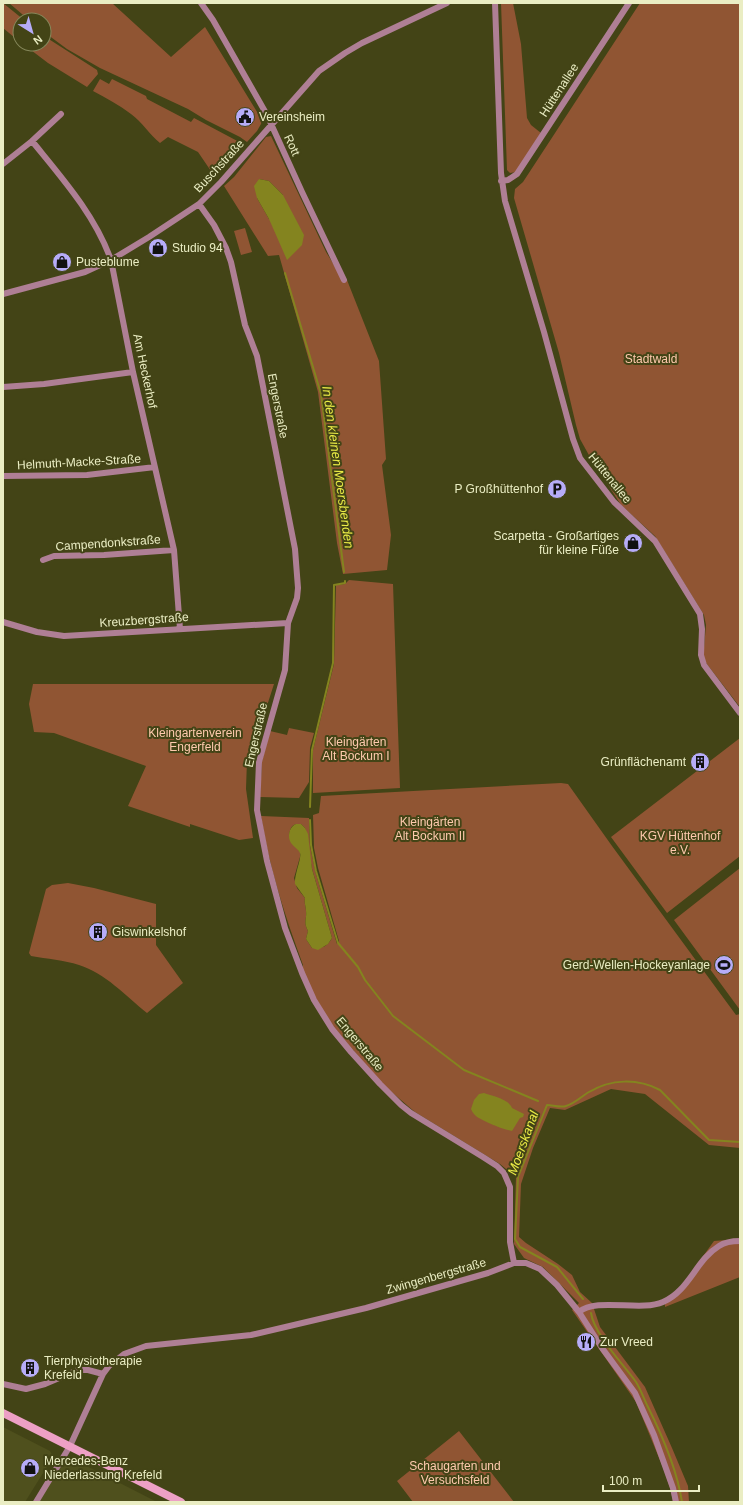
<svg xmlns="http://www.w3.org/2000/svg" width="743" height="1505" font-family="Helvetica,sans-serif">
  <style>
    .built { fill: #4f501d }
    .green { fill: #905533; fill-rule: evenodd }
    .water { fill: #84841f }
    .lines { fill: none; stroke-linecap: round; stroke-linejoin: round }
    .stream { stroke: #84841f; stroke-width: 2 }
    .minor { stroke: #af7f95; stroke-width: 6 }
    .secondary { stroke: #eda0c5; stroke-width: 8 }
    .labels { text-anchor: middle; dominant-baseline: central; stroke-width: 4; stroke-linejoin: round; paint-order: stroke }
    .street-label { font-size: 12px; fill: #eaedc3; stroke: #434416 }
    .poi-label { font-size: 12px; fill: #eaedc3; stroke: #434416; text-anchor: start }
    .park-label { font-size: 12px; fill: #ffcaae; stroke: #434416 }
    .water-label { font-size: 13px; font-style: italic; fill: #ebec46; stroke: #434416 }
  </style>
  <rect width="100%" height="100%" fill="#434416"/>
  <path class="built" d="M3 1427 50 1451 53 1457 25 1502H3Z
    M65 1455 157 1502H36Z"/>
  <path class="green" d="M3 3 24 20H20V42L3 28Z
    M9 3H112L171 57 205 27 262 120 261 124 257 131 247 142 240 137 206 120 188 109 100 68 67 49 44 32V20H29Z
    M501 3H513L521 44 527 118 531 125 541 133 516 172 510 173 507 170Z
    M640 3H740V707L703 659 706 625 704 615 655 536 621 505 590 457 580 439 576 425 559 353 514 198 515 189 523 182Z
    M44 36 97 70 98 74 87 87 48 63 23 44H44Z
    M100 79 109 84 112 79 146 96 147 99 191 122 194 118 243 144V147L234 153 215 177 198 152 168 137 160 143C150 135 142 122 131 114 119 105 106 98 93 91Z
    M271 136 326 252 344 281 347 280 379 361 386 459 382 465 391 535 387 570 343 574 337 543 318 392 279 255 268 256 224 186 234 177 266 137ZM259 179 269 181 283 195 269 219 257 198Z
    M245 228 252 252 241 255 234 231Z
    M349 580 393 584 400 788 313 793V750L334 664 336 585 345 584Z
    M33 684H274L265 712 247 760 246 789 253 838 239 840 190 824V827L128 806 146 766 54 733 34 732 29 704Z
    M289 728 314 733 310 748 309 782 299 798 260 797 262 761 270 731 287 735Z
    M740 738V856L667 913 611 837Z
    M561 783 568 784 612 846 736 1015 740 1014V1148L709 1145 645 1094 611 1089 565 1110 550 1108 533 1148 521 1184 519 1237 526 1243 558 1264 572 1275 580 1292 592 1303 600 1327 645 1387 672 1448 688 1486 689 1502H673L671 1491 664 1470 636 1402 572 1310 579 1303 543 1267 524 1258 514 1244 516 1177 500 1164 415 1112 380 1082 332 1025 316 1000 302 969 303 965C285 916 269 867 261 816L309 818 310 846 316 874 337 944 339 941 318 868 314 848 313 815 319 813 321 796ZM296 824H301L305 828 312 869 332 938C327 947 323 948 312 948L306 939 308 931C303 921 307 920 306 911 306 906 304 904 305 898L297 888 294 878 300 857V852L289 836C290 831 290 826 296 824Z
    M740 868V1010L674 920Z
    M68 883 94 888 156 904V945L183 983 147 1013C126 996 105 973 79 965 64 960 47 959 31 956L29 953 46 889 52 885Z
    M739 1239V1245H740V1277L665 1307V1299L680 1288 714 1241Z
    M459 1431 514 1502H413L397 1481Z"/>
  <path class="water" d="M259 179 269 181 283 195 304 235 302 245 287 260 269 219 257 198 254 186Z
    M296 824H301L305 828 308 834 312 869 332 938 328 944 318 950 312 948 306 939 308 931C303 921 307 920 306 911 306 906 304 904 305 898L295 884C294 875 302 858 300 853 298 849 294 847 291 843 287 837 289 827 296 824Z
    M484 1093C492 1096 509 1099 512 1108L524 1114 523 1117 520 1118 512 1131C505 1130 478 1120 474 1114 473 1113 472 1111 471 1109L474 1100 479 1094Z"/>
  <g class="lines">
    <path class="stream" d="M285 273 321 394 344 572
      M310 807 312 750 333 663 334 585 345 583V581
      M310 820 311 845 316 871 338 943 358 967 365 980 393 1016 464 1070 538 1101
      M583 1299 557 1267 520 1247 515 1239 518 1177 547 1105C552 1105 561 1108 566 1106 574 1104 582 1096 589 1092 611 1079 637 1078 660 1090L709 1140 740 1142
      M591 1313C594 1334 623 1364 636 1382 641 1390 644 1399 648 1407 663 1437 677 1469 682 1502"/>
    <path class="minor" d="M201 3 213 20 267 115 302 192 344 280
      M495 3 501 173 505 201 544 332 573 439 580 458 614 502 655 541 700 614 702 629 701 655 704 665 740 713
      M32 141C62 178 95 215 111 260L133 372 174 550 180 629
      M3 164 32 141 61 114
      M501 181 508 180 517 174 629 3
      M199 204 214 225 226 248 231 262 245 325 257 356 295 549 298 588 297 598 288 623 285 670 259 762 257 810 267 861 285 928 302 973 314 1000 332 1029 351 1052 380 1084 401 1105 411 1113 483 1157 497 1166 504 1173 510 1187V1242L514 1263
      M3 294 85 272 111 260 149 237 199 204 221 182 319 71 345 53 362 43 447 3
      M3 387 44 384 133 372
      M3 476 87 475 155 467
      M43 560 54 556 104 555 174 550
      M3 622 37 632 64 636 288 623
      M579 1312C597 1297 640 1312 663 1302 689 1291 696 1260 719 1246 725 1242 733 1241 740 1241
      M3 1384 26 1389 45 1384 78 1370H88L103 1374
      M36 1502 70 1446 103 1374 109 1366 124 1354 146 1346 251 1335 366 1308 488 1273 514 1263H526L540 1269 557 1285 579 1312 602 1348 635 1393 654 1435 673 1488 676 1502"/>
    <path class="secondary" d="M3 1413 181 1502"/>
  </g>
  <defs>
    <symbol id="civic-disc" viewBox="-11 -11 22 22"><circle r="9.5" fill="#b6acf8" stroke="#434416"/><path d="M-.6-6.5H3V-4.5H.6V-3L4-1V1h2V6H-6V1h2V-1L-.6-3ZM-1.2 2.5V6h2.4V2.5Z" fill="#111"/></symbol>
    <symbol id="shop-disc" viewBox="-11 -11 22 22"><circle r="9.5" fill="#b6acf8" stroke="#434416"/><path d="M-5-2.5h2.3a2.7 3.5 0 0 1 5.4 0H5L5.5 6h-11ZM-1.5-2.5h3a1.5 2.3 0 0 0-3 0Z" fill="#111"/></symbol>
    <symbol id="parking-disc" viewBox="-11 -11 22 22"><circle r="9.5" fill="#b6acf8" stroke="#434416"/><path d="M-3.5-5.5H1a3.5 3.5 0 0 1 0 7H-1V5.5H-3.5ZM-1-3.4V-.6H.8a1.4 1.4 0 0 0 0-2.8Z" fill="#111"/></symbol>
    <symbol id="building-disc" viewBox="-11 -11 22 22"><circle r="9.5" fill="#b6acf8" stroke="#434416"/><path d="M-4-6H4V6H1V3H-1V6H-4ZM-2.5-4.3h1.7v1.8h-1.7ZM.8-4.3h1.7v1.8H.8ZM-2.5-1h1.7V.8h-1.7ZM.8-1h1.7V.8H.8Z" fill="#111"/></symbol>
    <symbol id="stadium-disc" viewBox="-11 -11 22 22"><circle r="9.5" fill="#b6acf8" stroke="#434416"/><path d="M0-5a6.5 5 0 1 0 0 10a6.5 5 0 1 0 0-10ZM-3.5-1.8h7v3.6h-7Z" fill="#111"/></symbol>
    <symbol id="restaurant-disc" viewBox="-11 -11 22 22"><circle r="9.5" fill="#b6acf8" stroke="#434416"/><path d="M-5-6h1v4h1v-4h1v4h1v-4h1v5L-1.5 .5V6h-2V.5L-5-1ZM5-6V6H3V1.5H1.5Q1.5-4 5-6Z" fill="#111"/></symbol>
  </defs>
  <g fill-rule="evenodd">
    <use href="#civic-disc" x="234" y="106" width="22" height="22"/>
    <use href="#shop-disc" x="147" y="237" width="22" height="22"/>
    <use href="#shop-disc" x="51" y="251" width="22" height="22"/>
    <use href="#parking-disc" x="546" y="478" width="22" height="22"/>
    <use href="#shop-disc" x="622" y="532" width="22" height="22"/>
    <use href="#building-disc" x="689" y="751" width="22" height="22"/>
    <use href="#building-disc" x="87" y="921" width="22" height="22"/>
    <use href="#stadium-disc" x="713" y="954" width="22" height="22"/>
    <use href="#restaurant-disc" x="575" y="1331" width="22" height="22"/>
    <use href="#building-disc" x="19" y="1357" width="22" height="22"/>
    <use href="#shop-disc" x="19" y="1457" width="22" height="22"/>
  </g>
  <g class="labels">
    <g class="street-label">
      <text transform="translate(559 90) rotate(-57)">Hüttenallee</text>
      <text transform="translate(292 145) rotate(65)">Rott</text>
      <text transform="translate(219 166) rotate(-47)">Buschstraße</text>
      <text transform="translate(145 371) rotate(78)">Am Heckerhof</text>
      <text transform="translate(278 406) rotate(79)">Engerstraße</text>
      <text transform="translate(79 462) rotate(-3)">Helmuth-Macke-Straße</text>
      <text transform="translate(610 478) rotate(51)">Hüttenallee</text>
      <text transform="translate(108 543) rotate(-4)">Campendonkstraße</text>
      <text transform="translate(144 620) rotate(-4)">Kreuzbergstraße</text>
      <text transform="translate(256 735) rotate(-77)">Engerstraße</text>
      <text transform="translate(360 1044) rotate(50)">Engerstraße</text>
      <text transform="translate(436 1276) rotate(-16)">Zwingenbergstraße</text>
    </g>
    <g class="poi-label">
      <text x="259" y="117">Vereinsheim</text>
      <text x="172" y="248">Studio 94</text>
      <text x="76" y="262">Pusteblume</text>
      <text x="543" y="489" text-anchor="end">P Großhüttenhof</text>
      <text x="619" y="536" text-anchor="end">Scarpetta - Großartiges<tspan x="619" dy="14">für kleine Füße</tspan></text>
      <text x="686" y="762" text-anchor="end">Grünflächenamt</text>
      <text x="112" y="932">Giswinkelshof</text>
      <text x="710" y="965" text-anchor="end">Gerd-Wellen-Hockeyanlage</text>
      <text x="600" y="1342">Zur Vreed</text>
      <text x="44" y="1361">Tierphysiotherapie<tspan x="44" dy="14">Krefeld</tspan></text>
      <text x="44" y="1461">Mercedes-Benz<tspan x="44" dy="14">Niederlassung Krefeld</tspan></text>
    </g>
    <g class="park-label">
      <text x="651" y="359">Stadtwald</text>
      <text x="195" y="733">Kleingartenverein<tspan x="195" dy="14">Engerfeld</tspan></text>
      <text x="356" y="742">Kleingärten<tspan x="356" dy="14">Alt Bockum I</tspan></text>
      <text x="430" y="822">Kleingärten<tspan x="430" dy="14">Alt Bockum II</tspan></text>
      <text x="680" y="836">KGV Hüttenhof<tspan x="680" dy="14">e.V.</tspan></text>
      <text x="455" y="1466">Schaugarten und<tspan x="455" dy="14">Versuchsfeld</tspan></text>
    </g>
    <g class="water-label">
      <text transform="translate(338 467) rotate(82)">In den kleinen Moersbenden</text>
      <text transform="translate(523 1143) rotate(-70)">Moerskanal</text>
    </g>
  </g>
  <rect width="743" height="1505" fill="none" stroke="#eaedc3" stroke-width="8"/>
  <g transform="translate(32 32) rotate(143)"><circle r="19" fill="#434416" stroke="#86885b"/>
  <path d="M0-3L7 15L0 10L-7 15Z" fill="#b6acf8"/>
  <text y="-6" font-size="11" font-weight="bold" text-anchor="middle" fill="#eaedc3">N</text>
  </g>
  <path d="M603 1485v6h96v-6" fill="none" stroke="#eaedc3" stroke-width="2"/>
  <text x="609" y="1485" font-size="12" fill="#eaedc3" stroke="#434416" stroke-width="3" paint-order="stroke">100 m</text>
</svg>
